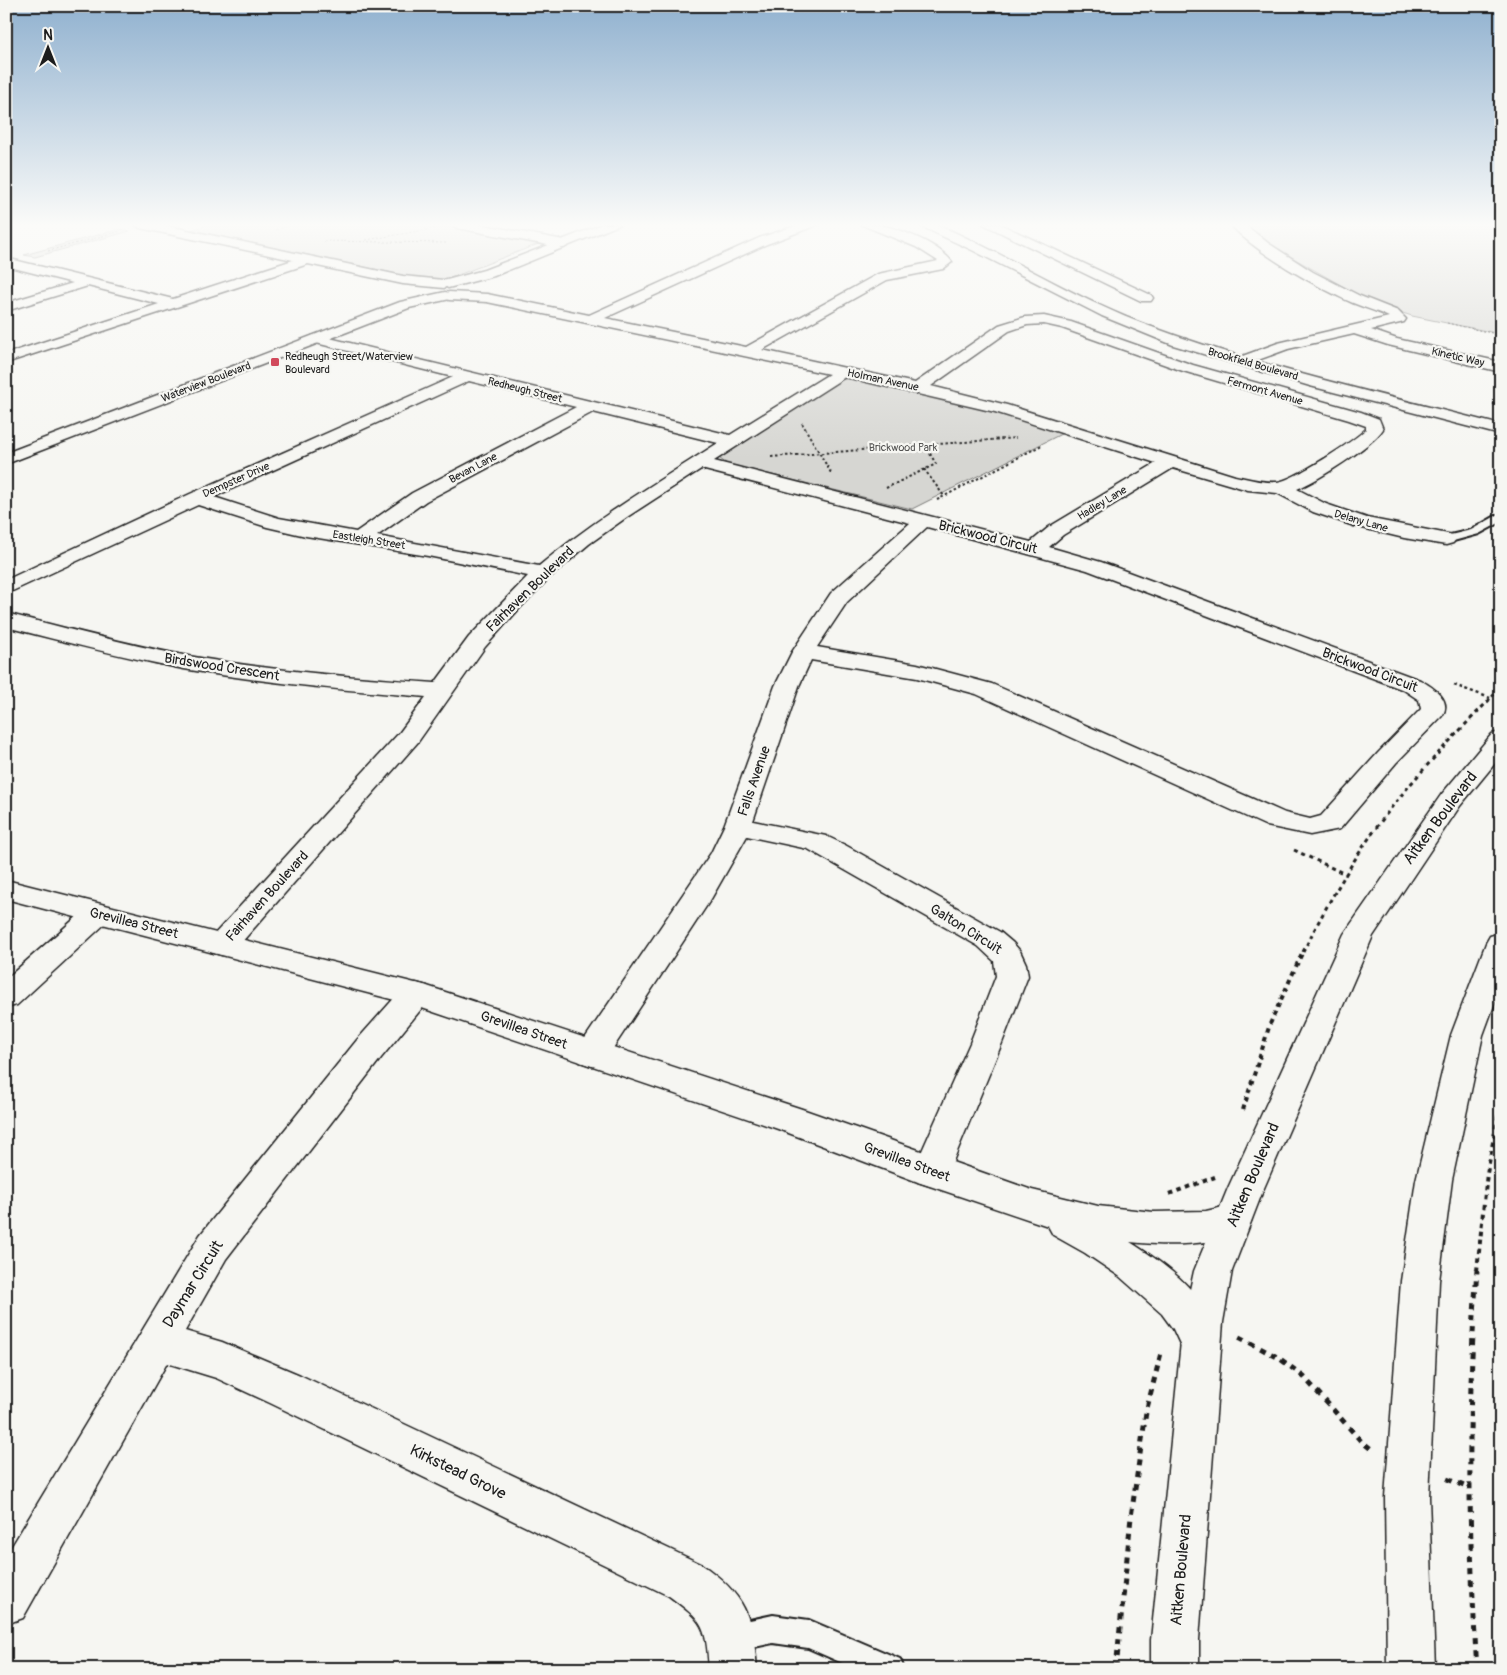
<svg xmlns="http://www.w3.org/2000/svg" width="1507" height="1675" font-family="Pangolin,sans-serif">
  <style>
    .green { fill: #d6d6d2; stroke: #797977 }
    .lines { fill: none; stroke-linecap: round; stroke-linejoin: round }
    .service-casing { stroke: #1c1c1c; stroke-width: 4 }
    .minor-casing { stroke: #1c1c1c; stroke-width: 3 }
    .tertiary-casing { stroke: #1c1c1c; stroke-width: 3 }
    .secondary-casing { stroke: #1c1c1c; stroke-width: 3 }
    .path-far5 { stroke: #1c1c1c; stroke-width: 1; stroke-dasharray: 2 2; stroke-linecap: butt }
    .path-far4 { stroke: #1c1c1c; stroke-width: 2; stroke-dasharray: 2.5 2.5; stroke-linecap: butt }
    .path-far3 { stroke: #1c1c1c; stroke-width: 2.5; stroke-dasharray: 3 3; stroke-linecap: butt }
    .path-far2 { stroke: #1c1c1c; stroke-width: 3; stroke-dasharray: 4 4; stroke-linecap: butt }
    .path-far1 { stroke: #1c1c1c; stroke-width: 4; stroke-dasharray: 4.5 4.5; stroke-linecap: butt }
    .path { stroke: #1c1c1c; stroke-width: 5; stroke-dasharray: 6 6; stroke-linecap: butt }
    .service { fill: #f6f6f2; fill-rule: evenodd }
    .minor { fill: #f6f6f2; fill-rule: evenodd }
    .tertiary { fill: #f6f6f2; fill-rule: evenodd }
    .secondary { fill: #f6f6f2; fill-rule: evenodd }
    .poi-dot { fill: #d1495b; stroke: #f6f6f2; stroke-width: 2 }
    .labels { text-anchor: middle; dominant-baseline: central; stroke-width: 4.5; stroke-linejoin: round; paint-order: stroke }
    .far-poi-label { font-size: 11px; fill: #1c1c1c; stroke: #f6f6f2; text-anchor: start }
    .far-street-label { font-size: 11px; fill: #1c1c1c; stroke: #f6f6f2 }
    .far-park-label { font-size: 11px; fill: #545453; stroke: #f6f6f2 }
    .street-label { font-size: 14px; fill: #1c1c1c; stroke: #f6f6f2 }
    .near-street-label { font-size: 16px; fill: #1c1c1c; stroke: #f6f6f2 }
  </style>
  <rect width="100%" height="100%" fill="#f6f6f2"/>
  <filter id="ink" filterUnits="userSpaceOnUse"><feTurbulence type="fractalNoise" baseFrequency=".02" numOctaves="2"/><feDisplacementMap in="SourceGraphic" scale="10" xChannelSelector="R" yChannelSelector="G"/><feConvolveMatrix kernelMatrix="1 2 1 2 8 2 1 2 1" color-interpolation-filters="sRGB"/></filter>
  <g filter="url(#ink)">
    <path class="green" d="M211 224H442L541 243 445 280 416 278 191 230Z
      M1246 224H1501V334L1412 316 1374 304 1274 247Z
      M120 229 130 231 35 257 24 255Z
      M856 378 966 403 1065 432 912 509 727 464 716 456 836 380Z"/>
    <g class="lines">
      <defs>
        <path id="service" d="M1501 513V522L1479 534 1446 543 1440 539 1442 537 1471 530Z
          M773 1615 809 1620 900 1659 904 1669H856L808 1648 773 1643 731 1652 721 1648 717 1638 721 1628 731 1624Z"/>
        <path id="minor" d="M134 224H159L403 276 444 280 451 284 444 288 403 284 308 264 6 363V354L159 304 88 286 6 311V303L73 283 6 266V258L173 299 293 260 140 228Z
          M451 224H478L564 240 570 244 564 248 457 228Z
          M801 224H820L767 244 605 318 746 347 878 274 938 261 916 247 860 224C867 224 874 224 880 225 901 229 939 244 952 262L943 269 887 280 762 350 915 383 999 325 1025 317 1044 316 1071 322 1193 365 1361 412 1379 419 1383 429C1372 446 1317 481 1297 489L1326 504 1367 518 1453 535 1456 539 1453 543 1446 545 1404 538 1354 526 1313 512 1277 493 1248 490 1173 468 1063 535 1049 547 1101 562 1420 680C1433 687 1453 700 1442 716L1396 763 1340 829 1310 835 1267 826 976 694 917 678 811 660 799 686 753 821 826 836 845 845 1000 932 1013 943 1020 951 1026 964 1028 976 1002 1043 949 1171 944 1182 931 1186 918 1182 913 1171 970 1043 996 976 994 961 978 946 808 849 747 836 711 899 604 1062 592 1066 580 1062 575 1053 711 853 724 826 775 686 792 652 831 593 910 523 701 469 627 517 589 544 550 577 519 609 485 647 418 742 233 952 222 955 211 952 207 945 211 938 400 732 426 697C345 690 264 683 184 669 124 657 65 642 6 627V613C65 628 124 644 183 655 266 670 351 677 435 683L469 637 528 576 428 556 306 536 267 527 198 505 6 594V580L190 494 453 377 312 342 310 339 312 336 317 335 730 435 829 374 487 302 449 300 442 296 449 292 487 294 589 315 759 238ZM1044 324 1062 328 1183 371 1349 420 1366 426V429C1354 441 1293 481 1277 482 1263 483 1249 479 1235 476L1007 405 931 386 1009 331 1027 325ZM845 377 995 412 1156 463 1049 527 1031 542 714 461ZM469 381 576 407 412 493 356 532 279 518 214 497ZM593 412 718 443C657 482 595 519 539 566L377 536 426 501ZM927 527 1087 570 1404 690 1419 700 1421 709 1378 753 1321 816 1310 819 1285 813 992 684 917 664 817 647 847 602Z
          M983 224H1000L1151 295 1153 298 1151 301H1141Z
          M1230 224H1244L1268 243 1313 272 1360 296 1398 311 1406 319 1404 322 1371 330 1397 339 1501 362V372L1388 345 1354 334 1288 349 1247 364H1237L1234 361 1237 358 1278 343 1389 317C1377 311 1365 308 1353 303 1319 288 1254 252 1230 224Z
          M98 904 108 907 113 914 108 921 17 1005 6 1008V979L88 907Z
          M416 983 427 986 432 994 427 1002 381 1058 226 1259 185 1331 222 1342 300 1375 701 1564C745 1594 753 1617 757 1669H709C706 1625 704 1622 669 1596L270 1403 216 1378 167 1363 23 1618 6 1624V1556L200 1235 357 1040 405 986Z"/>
        <path id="tertiary" d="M603 224H621L494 276 448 288 441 284 443 281 484 270Z
          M916 224H934L954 232C1017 261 1076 298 1141 323 1258 367 1380 394 1501 425V435L1310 386 1173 345 1102 316 972 250Z
          M445 292 450 293 452 296 450 299 409 308 6 464V453L400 302Z
          M6 880 427 986 802 1109 1032 1190 1098 1206 1154 1212 1206 1211 1232 1205 1245 1210 1251 1221 1245 1232C1208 1246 1169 1246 1130 1242 1153 1256 1187 1280 1201 1303 1209 1316 1215 1332 1221 1346L1215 1359 1201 1365 1187 1359 1173 1329 1162 1314 1119 1276 1085 1253 1053 1235 1048 1226 918 1182 778 1129 410 1004 6 899Z"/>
        <path id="secondary" d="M1501 732V756L1460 806 1373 936 1264 1188 1232 1271 1223 1322 1199 1640V1669H1151V1640L1183 1322 1194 1271 1228 1188 1344 934 1441 795 1492 734Z
          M1501 933V986L1483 1035 1452 1180 1439 1281 1429 1497 1435 1669H1387L1385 1497 1401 1281 1416 1180 1451 1035 1486 943 1490 936Z"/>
      </defs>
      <use href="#service" class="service-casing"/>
      <use href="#minor" class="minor-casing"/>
      <use href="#tertiary" class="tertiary-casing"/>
      <use href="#secondary" class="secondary-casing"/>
      <path class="path-far5" d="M276 230 295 224
        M366 240 437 228
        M324 241 448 243
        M48 251 121 231
        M1447 323 1501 335"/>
      <path class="path-far4" d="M1493 404 1501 405
        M802 423 831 473
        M771 457 1016 438
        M924 469 944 496
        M886 488 936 464 925 445
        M937 500 1042 445"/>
      <path class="path-far3" d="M1454 685 1490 698
        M1488 701 1501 687"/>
      <path class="path-far2" d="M1294 850 1347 875
        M1303 952C1330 898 1361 845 1399 798 1427 764 1458 732 1489 700"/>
      <path class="path-far1" d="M1243 1110 1270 1024 1303 951
        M1169 1194 1215 1177
        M1477 1271 1487 1173 1501 1101"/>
      <path class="path" d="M1239 1337 1279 1358 1304 1377 1361 1441 1371 1449
        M1447 1479 1469 1488
        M1116 1669 1131 1517 1146 1412 1161 1353
        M1477 1669C1468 1536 1467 1402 1477 1270"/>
      <use href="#service" class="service"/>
      <use href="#minor" class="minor"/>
      <use href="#tertiary" class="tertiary"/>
      <use href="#secondary" class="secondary"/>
    </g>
  </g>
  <linearGradient id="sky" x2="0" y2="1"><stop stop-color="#90b1cf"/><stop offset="0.49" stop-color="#fbfbf9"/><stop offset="1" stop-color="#fbfbf9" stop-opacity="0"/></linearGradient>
  <rect width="1507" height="459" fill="url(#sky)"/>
  <rect class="poi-dot" x="270" y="357" width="10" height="10" rx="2.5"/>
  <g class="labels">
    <g class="far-poi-label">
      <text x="285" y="356">Redheugh Street/Waterview<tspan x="285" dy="13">Boulevard</tspan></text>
    </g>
    <g class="far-street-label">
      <text transform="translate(1458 357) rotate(13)">Kinetic Way</text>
      <text transform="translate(1253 364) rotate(16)">Brookfield Boulevard</text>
      <text transform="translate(883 380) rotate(12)">Holman Avenue</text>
      <text transform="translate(206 382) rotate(-21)">Waterview Boulevard</text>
      <text transform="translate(525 390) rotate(14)">Redheugh Street</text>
      <text transform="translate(1265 391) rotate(16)">Fermont Avenue</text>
      <text transform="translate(473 468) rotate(-28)">Bevan Lane</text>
      <text transform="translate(236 480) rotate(-24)">Dempster Drive</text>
      <text transform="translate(1102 503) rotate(-31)">Hadley Lane</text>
      <text transform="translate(1361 521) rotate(16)">Delany Lane</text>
      <text transform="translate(369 540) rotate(9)">Eastleigh Street</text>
    </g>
    <g class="far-park-label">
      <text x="903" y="447">Brickwood Park</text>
    </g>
    <g class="street-label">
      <text transform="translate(988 537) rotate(14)">Brickwood Circuit</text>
      <text transform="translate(530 589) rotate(-44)">Fairhaven Boulevard</text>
      <text transform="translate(222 667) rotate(9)">Birdswood Crescent</text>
      <text transform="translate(1370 670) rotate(21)">Brickwood Circuit</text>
      <text transform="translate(754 781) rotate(-71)">Falls Avenue</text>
      <text transform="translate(267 896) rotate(-48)">Fairhaven Boulevard</text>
      <text transform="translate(134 923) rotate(14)">Grevillea Street</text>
      <text transform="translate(966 929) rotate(32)">Galton Circuit</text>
      <text transform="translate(524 1030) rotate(19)">Grevillea Street</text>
      <text transform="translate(907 1162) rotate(20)">Grevillea Street</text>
    </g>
    <g class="near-street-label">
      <text transform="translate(1440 818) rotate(-53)">Aitken Boulevard</text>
      <text transform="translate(1253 1175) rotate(-67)">Aitken Boulevard</text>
      <text transform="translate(193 1284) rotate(-58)">Daymar Circuit</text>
      <text transform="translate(458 1472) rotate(26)">Kirkstead Grove</text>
      <text transform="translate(1181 1570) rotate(-85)">Aitken Boulevard</text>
    </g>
  </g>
  <rect width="1507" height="1675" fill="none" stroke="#f6f6f2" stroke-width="25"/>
  <rect x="12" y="12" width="1482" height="1650" fill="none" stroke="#1c1c1c" stroke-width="2" filter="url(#ink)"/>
  <g transform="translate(48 48)" stroke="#f6f6f2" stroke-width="4" paint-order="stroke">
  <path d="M0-4L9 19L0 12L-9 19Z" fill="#1c1c1c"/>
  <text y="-8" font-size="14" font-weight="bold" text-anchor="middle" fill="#1c1c1c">N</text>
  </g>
</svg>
